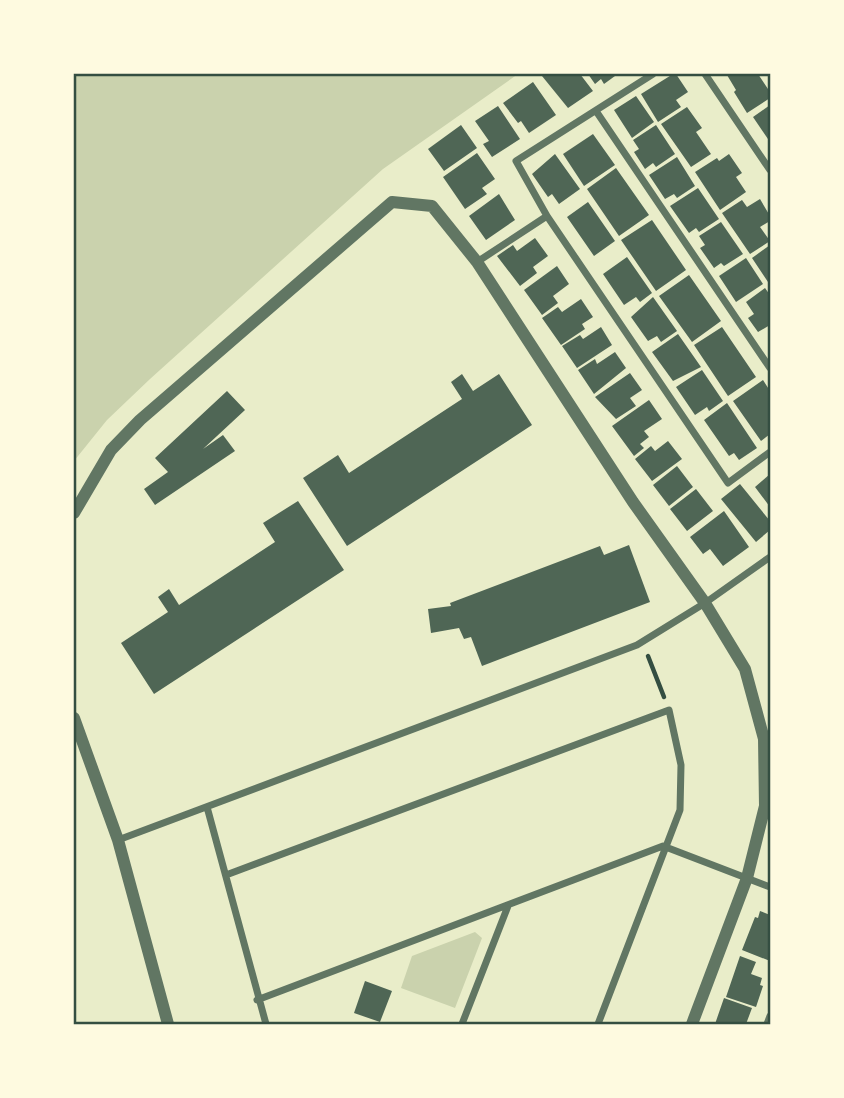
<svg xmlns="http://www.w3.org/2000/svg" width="844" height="1098" font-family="Georgia,serif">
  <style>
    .green { fill: #cad2ad }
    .building { fill: #4f6655 }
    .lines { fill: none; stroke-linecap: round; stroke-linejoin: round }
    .path { stroke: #344e41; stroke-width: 4.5 }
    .minor { stroke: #617663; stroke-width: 7 }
    .tertiary { stroke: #617663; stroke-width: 12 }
    .neatline { fill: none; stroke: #344e41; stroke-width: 2.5 }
  </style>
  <rect width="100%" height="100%" fill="#e9edc9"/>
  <path class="green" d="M74 74H518L383 169 150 379 107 420 74 461Z
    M475 932 482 938 455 1008 401 988 412 956Z"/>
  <path class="building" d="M545 74H580L593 91 568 108 542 76Z
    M588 74H614L615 76 604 84 601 79 595 84Z
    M673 74H676L688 92 676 100 681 107 658 122 641 94Z
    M729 74H758L770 92V98L747 113 734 92 736 90 727 75Z
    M533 82 556 115 529 133 521 121 518 123 503 103Z
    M636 96 654 122 632 138 614 110Z
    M770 105V142L753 117Z
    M498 106 520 139 492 157 483 144 489 141 475 121Z
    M687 107 702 128 696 132 711 154 691 167 661 124Z
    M461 125 477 148 444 171 428 149Z
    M656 125 675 154 656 167 653 163 645 169 634 152 639 149 633 140Z
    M593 134 615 165 584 186 563 154Z
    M477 153 495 179 482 188 487 194 465 209 443 177Z
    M555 154 580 189 559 204 552 194 548 197 532 174Z
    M729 154 742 173 736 177 746 192 720 210 695 172 717 158 719 161Z
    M677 157 695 186 677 198 674 194 665 199 649 175Z
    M616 168 649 215 619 236 587 189Z
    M698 188 719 219 699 232 696 228 689 233 670 206Z
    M499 194 515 220 486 240 469 216Z
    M760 199 770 216V221L760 227 770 241 750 254 722 213 742 200 747 207Z
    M588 202 615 241 594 256 567 217Z
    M652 220 686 270 656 291 621 240Z
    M721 222 743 254 724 266 721 263 714 268 700 248 705 245 699 236Z
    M535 238 548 256 533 267 537 273 520 286 497 256 513 245 517 251Z
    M770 245V285L752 258Z
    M627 257 652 293 640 302 636 297 624 305 603 274Z
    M746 258 763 284 736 302 719 276Z
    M557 266 569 284 553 296 558 303 542 315 524 290Z
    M689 275 721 321 692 342 659 296Z
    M765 288 770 295V325L758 332 748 318 754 314 746 302Z
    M653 297 677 331 661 342 657 336 648 341 631 317Z
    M581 299 593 317 582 324 585 329 561 345 542 318 558 307 562 312Z
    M601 327 612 345 577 368 562 346 580 335 583 339Z
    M722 327 756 377 728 396 694 345Z
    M678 334 701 367 673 381 652 352Z
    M615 352 626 368 594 394 578 370 595 359 597 364Z
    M702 370 723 401 709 411 707 407 695 415 676 387Z
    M630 373 642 390 630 398 636 406 616 419 595 397Z
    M462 374 473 391 499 374 532 425 347 546 303 478 338 455 349 473 462 399 451 382Z
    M763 380 770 391V434L761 441 733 401Z
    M227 391 245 410 203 449 223 435 235 451 155 505 144 489 168 472 155 458Z
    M649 400 662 419 644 431 649 437 640 444 644 448 634 456 612 426Z
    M727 403 757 448 739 460 734 453 729 456 704 420Z
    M668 441 682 459 652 481 635 459 651 446 655 451Z
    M677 466 693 487 669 506 653 485Z
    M770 474V507L755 487Z
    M740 484 770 521V530L756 542 721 499Z
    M696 489 713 511 687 531 670 509Z
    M298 501 344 570 154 694 121 643 168 612 158 597 169 589 179 605 275 542 263 523Z
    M724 511 749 547 723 566 710 549 703 554 690 537Z
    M629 545 650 602 482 666 471 637 464 639 459 628 431 633 428 609 451 606 450 603 600 546 604 555Z
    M760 911 770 915V961L742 950 755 917 758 918Z
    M740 956 756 962 751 974 762 978 760 985 763 986 756 1007 726 997Z
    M365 981 392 991 380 1022 354 1013Z
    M724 998 752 1008 746 1024H715Z"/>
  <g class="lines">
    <path class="path" d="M648 656 664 697"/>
    <path class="minor" d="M653 74 516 161 547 216 728 483 770 452
      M705 74 770 170
      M596 111 770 368
      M477 262 547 216
      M207 807 266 1024
      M118 840 637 645 705 603 770 557
      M226 875 669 710 681 765 680 810 598 1024
      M257 1000 663 846 770 887
      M462 1024 508 906
      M767 1024 770 1016"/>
    <path class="tertiary" d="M74 513 111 450 140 420 392 202 432 206 477 262 633 502 705 603 745 669 764 739 765 806 747 878 692 1024
      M74 718 118 840 168 1024"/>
  </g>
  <rect width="844" height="1098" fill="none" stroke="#fefae0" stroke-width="150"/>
  <rect x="75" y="75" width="694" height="948" class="neatline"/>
</svg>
